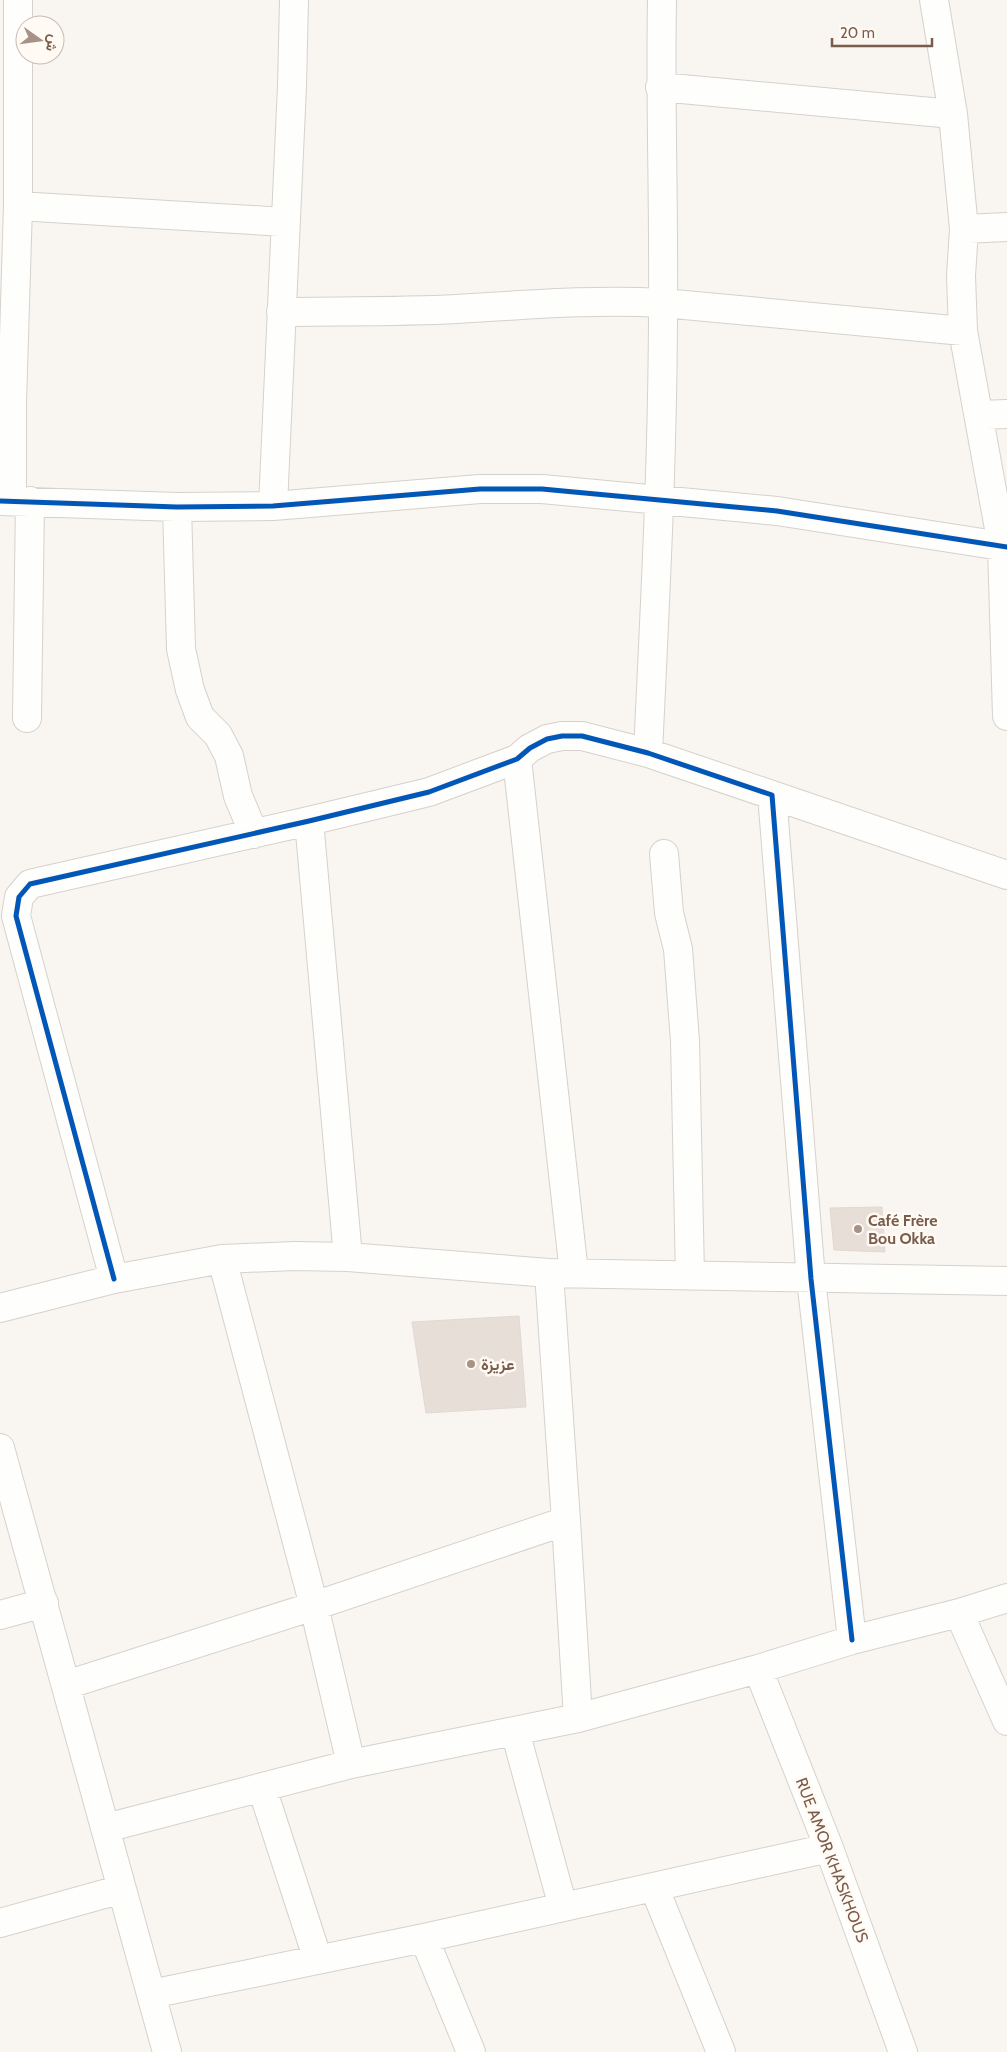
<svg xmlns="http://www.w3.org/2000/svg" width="1007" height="2052" font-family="Cabin,Vazirmatn,sans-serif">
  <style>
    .building { fill: #e6ded7; stroke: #e2d8d2 }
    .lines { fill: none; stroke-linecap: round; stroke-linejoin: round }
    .minor-casing { stroke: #d7d1cb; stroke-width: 30 }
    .minor { stroke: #fefefd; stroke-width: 28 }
    .cycleway-casing { stroke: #fffaf3; stroke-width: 8 }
    .cycleway { stroke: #0057b8; stroke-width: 5 }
    .poi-dot { fill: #a69286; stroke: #fffaf3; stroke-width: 2 }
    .labels { text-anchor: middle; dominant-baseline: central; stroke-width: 5; stroke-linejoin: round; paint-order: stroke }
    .poi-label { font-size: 16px; font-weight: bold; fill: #7a5c4d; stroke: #fffaf3; text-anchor: start }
    .street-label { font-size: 16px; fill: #7a5c4d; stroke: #fffaf3 }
  </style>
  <rect width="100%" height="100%" fill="#f9f5f0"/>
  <path class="building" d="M882 1207 885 1252 834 1250 830 1208Z
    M519 1316 526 1407 426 1413 412 1322Z"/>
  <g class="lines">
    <defs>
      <path id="minor" d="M934 0 953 114 964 229 961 276 963 331 1002 545 1007 716
        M660 87 953 114
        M18 206 285 222
        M964 229 1007 227
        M281 312C340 311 399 312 457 309 526 305 594 299 663 303L963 331
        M979 415 1007 414
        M12 500V402L18 206V0
        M0 501 177 507 273 506 480 489H542L777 511 1007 547
        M273 506 292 86 294 0
        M177 507 181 649 190 690 200 717 218 735 229 756 238 796 254 834
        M27 718 30 501
        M648 753C655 603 663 453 663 303 664 202 660 101 662 0
        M517 759 574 1273
        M772 795 1007 875
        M309 821 348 1257
        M664 854 669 913 678 949 685 1041 690 1276
        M222 1259 314 1606 351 1764
        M549 1273 566 1521 578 1718
        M114 1279 16 916 19 897 30 884 309 821 429 792 517 759 530 748 547 739 562 736H582L648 753 772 795 811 1279 852 1640
        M0 1308 114 1279 222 1259 295 1256 348 1257 549 1273 1007 1281
        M0 1448 167 2052
        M959 1613 1007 1721
        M0 1615 44 1603
        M758 1669 829 1848 903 2052
        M66 1685 314 1606 566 1521
        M515 1731 563 1907
        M262 1788 318 1960
        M106 1828 351 1764 578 1718 758 1669 852 1640 959 1613 1007 1598
        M654 1887 721 2052
        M0 1923 122 1889
        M424 1938 471 2052
        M151 1994 424 1938 829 1848"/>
    </defs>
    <use href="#minor" class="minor-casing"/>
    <use href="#minor" class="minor"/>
    <defs>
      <path id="cycleway" d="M0 501 177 507 273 506 480 489H542L777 511 1007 547
        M114 1279 16 916 19 897 30 884 309 821 429 792 517 759 530 748 547 739 562 736H582L648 753 772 795 811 1279 852 1640"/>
    </defs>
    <use href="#cycleway" class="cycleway-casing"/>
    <use href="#cycleway" class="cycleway"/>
  </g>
  <g class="poi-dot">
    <circle cx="858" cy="1229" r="5"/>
    <circle cx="471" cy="1364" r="5"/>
  </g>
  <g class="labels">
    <g class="poi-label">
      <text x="868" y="1220">Café Frère<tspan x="868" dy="18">Bou Okka</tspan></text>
      <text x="481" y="1364">عزيزة</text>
    </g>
    <g class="street-label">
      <text transform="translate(832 1860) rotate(69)">RUE AMOR KHASKHOUS</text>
    </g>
  </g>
  <g transform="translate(40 40) rotate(104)"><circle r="24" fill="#fffaf3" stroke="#cabbb1"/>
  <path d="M0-4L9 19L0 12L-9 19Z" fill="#a69286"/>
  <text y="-8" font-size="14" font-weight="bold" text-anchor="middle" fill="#7a5c4d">ش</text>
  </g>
  <path d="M832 38v8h100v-8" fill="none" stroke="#7a5c4d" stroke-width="2.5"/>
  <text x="840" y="38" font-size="15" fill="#7a5c4d" stroke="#fffaf3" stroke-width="4" paint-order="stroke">20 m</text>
</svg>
